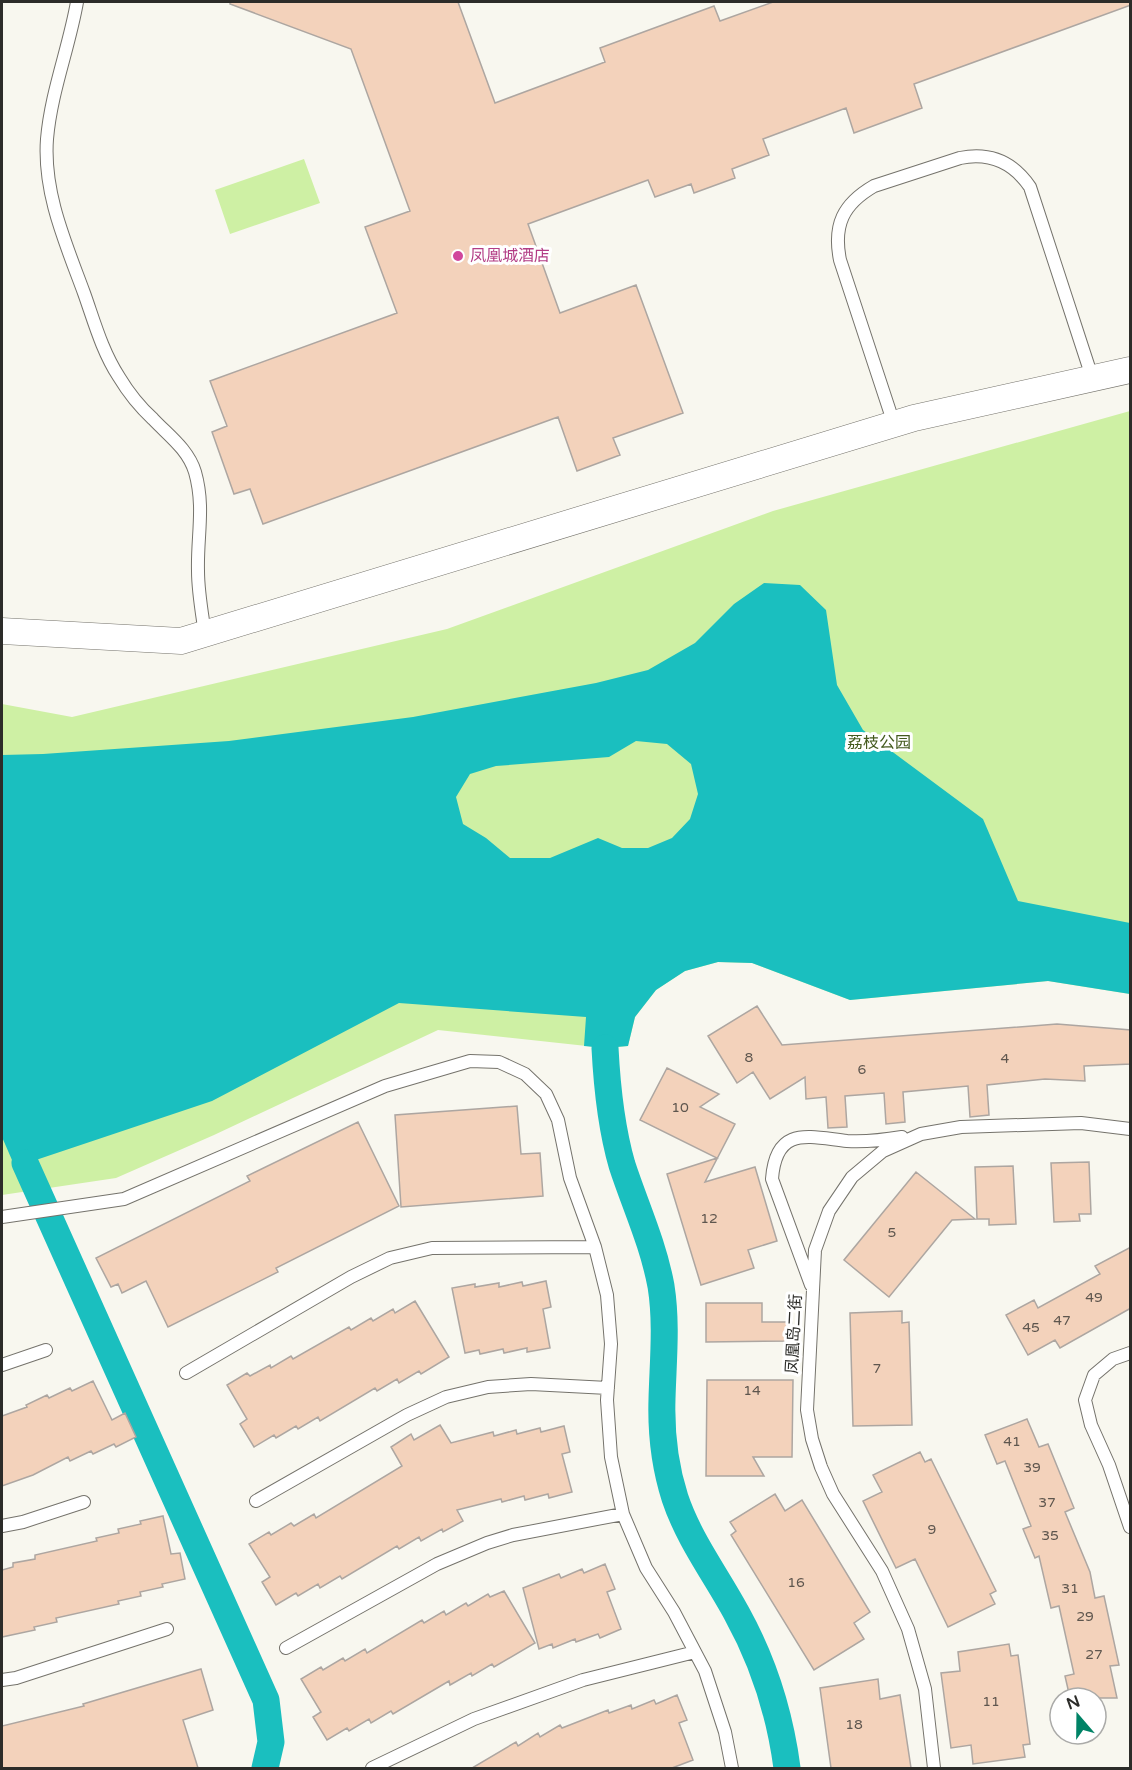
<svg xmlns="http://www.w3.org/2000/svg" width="1132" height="1770" font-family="'Varela Round','Noto Sans SC',sans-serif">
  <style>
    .green { fill: #cef0a4 }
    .water { fill: #1abfbf; fill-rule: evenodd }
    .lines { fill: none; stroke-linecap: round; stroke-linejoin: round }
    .canal { stroke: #1abfbf; stroke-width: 27 }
    .building { fill: #f3d2bb; stroke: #ada6a1; stroke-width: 1.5 }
    .lane-casing { stroke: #75736c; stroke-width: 14 }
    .street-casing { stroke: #75736c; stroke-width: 27 }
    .lane { stroke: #fff; stroke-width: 12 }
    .street { stroke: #fff; stroke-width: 26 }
    .hotel-dot { fill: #d1479c; stroke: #fff; stroke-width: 2 }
    .labels { text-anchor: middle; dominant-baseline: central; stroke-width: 6; stroke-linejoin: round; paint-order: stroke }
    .number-label { font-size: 14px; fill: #5e564e }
    .hotel-label { font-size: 16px; fill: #b23c85; stroke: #fff; text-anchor: start }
    .park-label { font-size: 16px; fill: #435a1e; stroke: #fff }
    .street-label { font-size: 16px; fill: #2c2c29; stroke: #fff }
  </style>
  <rect width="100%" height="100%" fill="#f8f7ef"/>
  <path class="green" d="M304 159 320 203 230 234 215 190Z
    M1130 411V994L1048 981 850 1000 752 963 718 962 685 971 656 990 635 1017 628 1046 605 1048 438 1030 214 1135 116 1178 2 1195V704L72 717 447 629 773 511Z"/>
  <path class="water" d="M764 583 800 585 826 610 837 685 863 730 983 819 1018 901 1130 923V994L1048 981 850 1000 752 963 718 962 685 971 656 990 635 1017 628 1046 605 1048 584 1046 586 1017 399 1003 212 1101 15 1167 2 1137V755L43 754 229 741 413 717 596 683 648 670 695 643 734 604ZM636 741 667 744 691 764 698 794 690 819 672 838 648 848H622L598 838 550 858H510L486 838 463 824 456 797 470 774 496 766 609 757Z"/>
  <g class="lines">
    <path class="canal" d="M605 1048C607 1087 611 1127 622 1165 635 1205 653 1243 661 1286 667 1324 663 1361 662 1399 661 1431 665 1467 675 1498 689 1540 716 1575 737 1614 763 1661 780 1715 787 1768
      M25 1163 266 1700 271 1742 265 1768"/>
  </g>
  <path class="building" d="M230 2H458L495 103 605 62 600 48 714 6 720 21 773 2H1131V5L914 84 922 108 854 133 846 108 763 139 769 155 732 169 735 178 694 193 691 184 655 197 648 180 528 224 560 313 636 285 683 413 613 438 620 455 577 471 558 417 263 524 250 489 234 494 212 432 227 426 210 381 397 313 365 227 410 211 351 49 230 4Z
    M757 1006 782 1045 1057 1024 1131 1030V1064L1084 1066 1085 1081 1045 1079 987 1085 989 1115 970 1117 968 1086 903 1092 905 1122 886 1124 884 1093 845 1096 847 1127 828 1128 826 1097 806 1099 805 1077 770 1099 753 1072 737 1083 708 1036Z
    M667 1068 719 1094 700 1107 735 1124 705 1182 755 1167 777 1241 748 1250 754 1268 701 1285 667 1174 717 1158 640 1120Z
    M517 1106 521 1154 540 1153 543 1196 401 1207 395 1115Z
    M358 1122 399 1206 276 1268 278 1272 168 1327 146 1281 122 1293 118 1284 111 1287 96 1258 250 1181 247 1176Z
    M1089 1162 1091 1214H1079L1080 1221 1054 1222 1051 1163Z
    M1013 1166 1016 1224 989 1225V1219H977L975 1167Z
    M916 1172 975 1219 952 1220 889 1297 844 1260Z
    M1131 1247V1308L1060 1348 1055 1340 1028 1355 1006 1315 1034 1300 1038 1308 1100 1274 1095 1266Z
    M546 1281 551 1307 543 1309 550 1348 527 1352V1348L504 1353 503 1349 480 1354 479 1350 465 1353 452 1288 475 1284V1287L499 1283V1287L522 1282 523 1286Z
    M415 1301 449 1357 421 1374 419 1371 399 1383 397 1379 377 1391 375 1388 320 1421 318 1417 298 1429 296 1426 276 1438 274 1435 254 1447 240 1424 247 1419 227 1385 247 1373 250 1376 270 1365 271 1368 291 1356 293 1359 349 1327 351 1330 371 1318 373 1321 393 1309 395 1313Z
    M706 1303H762V1322H792V1341L706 1342Z
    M902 1311V1323L909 1322 912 1425 853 1426 850 1313Z
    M707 1380H793L792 1457H753L764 1476H706Z
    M93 1381 112 1420 125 1413 136 1437 116 1447 114 1444 93 1454 91 1451 70 1461 68 1457 33 1475 2 1486V1416L27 1407 26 1405 47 1395 49 1398 70 1388 72 1391Z
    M1027 1419 1039 1447 1048 1444 1074 1508 1065 1512 1090 1572 1095 1598 1104 1596 1119 1665 1110 1666 1117 1698H1070L1065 1676 1074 1674 1059 1606 1051 1608 1039 1556 1035 1558 1023 1529 1031 1526 1005 1461 997 1464 985 1435Z
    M440 1425 451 1443 493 1432 494 1436 516 1430 517 1434 540 1428 541 1432 564 1426 570 1452 562 1454 572 1492 549 1498 548 1494 525 1500 524 1496 502 1502 501 1499 457 1510 463 1521 443 1532 442 1529 421 1541 419 1537 399 1549 397 1546 342 1579 340 1576 320 1588 318 1584 298 1596 296 1593 276 1605 262 1582 270 1577 249 1544 269 1532 271 1535 291 1523 294 1526 314 1514 316 1518 402 1466 391 1447 411 1434 414 1440Z
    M920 1452 925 1462 931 1459 996 1591 990 1594 995 1604 948 1627 915 1559 896 1568 863 1501 882 1492 873 1475Z
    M775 1494 785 1511 802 1500 870 1612 854 1623 864 1639 814 1670 731 1535 736 1531 730 1522Z
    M163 1516 171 1554 180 1553 185 1579 162 1584 163 1587 140 1592 141 1596 118 1601 119 1604 56 1618 57 1622 34 1627 35 1630 2 1637V1570L13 1567V1563L35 1559V1555L97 1541 96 1538 119 1533 118 1529 141 1524 140 1521Z
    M605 1564 615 1589 607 1592 621 1629 600 1638 598 1634 576 1642 575 1639 553 1648 552 1644 539 1649 523 1588 559 1574 561 1578 582 1569 584 1573Z
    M504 1591 535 1643 494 1667 492 1664 472 1676 471 1673 450 1685 449 1681 393 1714 391 1711 371 1723 369 1719 349 1731 347 1728 327 1740 313 1717 321 1712 301 1679 321 1667 323 1670 343 1658 345 1661 365 1649 367 1653 422 1620 424 1623 444 1611 446 1615 466 1603 468 1606 488 1594 490 1597Z
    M1009 1644 1011 1656 1018 1655 1030 1744 1023 1745 1025 1757 973 1764 971 1745 951 1748 941 1673 960 1671 958 1652Z
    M201 1669 213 1710 183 1720 198 1768H2V1726L84 1706 83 1704Z
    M878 1679 880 1699 900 1695 911 1768H831L820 1688Z
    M677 1695 687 1720 679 1723 693 1760 672 1768H472L516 1742 518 1746 538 1733 540 1737 560 1725 562 1728 608 1710 609 1713 631 1705 632 1709 654 1700 656 1704Z"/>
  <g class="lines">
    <defs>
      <path id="lane" d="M77 2C69 48 51 92 47 139 43 193 66 244 84 293 94 321 102 351 119 377 128 392 140 407 153 419 168 435 188 449 195 472 205 507 197 536 198 571 198 592 202 613 205 634
        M894 424 840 260C833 225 843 204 874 186L960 158C990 152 1013 162 1030 187L1092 377
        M2 1217 124 1199 385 1086 470 1061 499 1062 525 1074 546 1094 558 1120 570 1178 595 1247 607 1295 611 1344 607 1400 611 1457 623 1514 646 1568 674 1612 705 1671 725 1732 732 1768
        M811 1285 772 1179C776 1125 809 1137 847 1141 865 1142 884 1140 902 1137
        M1130 1353 1113 1359 1094 1375 1085 1400 1091 1425 1109 1465 1130 1527
        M2 1365 46 1350
        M186 1373 351 1277 390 1258 432 1248 595 1247
        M256 1501 407 1415 446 1397 488 1387 531 1384 608 1388
        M2 1526 23 1522 84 1502
        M286 1648 437 1564 487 1543 513 1535 623 1514
        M2 1680 16 1678 167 1629
        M372 1768 474 1719 583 1680 695 1652
        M934 1768 925 1689 908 1629 882 1571 833 1494 821 1467 812 1439 807 1410 815 1250 829 1211 852 1177 883 1151 921 1134 961 1127 1081 1123 1130 1129"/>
      <path id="street" d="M2 631 181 641 914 418 1130 370"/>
    </defs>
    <use href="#lane" class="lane-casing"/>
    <use href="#street" class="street-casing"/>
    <use href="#lane" class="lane"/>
    <use href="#street" class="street"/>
  </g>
  <circle class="hotel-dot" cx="458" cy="256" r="6"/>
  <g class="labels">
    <g class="number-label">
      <text x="749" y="1057">8</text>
      <text x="1005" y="1058">4</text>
      <text x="862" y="1069">6</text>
      <text x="680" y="1107">10</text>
      <text x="709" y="1218">12</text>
      <text x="892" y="1232">5</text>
      <text x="1094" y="1297">49</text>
      <text x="1062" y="1320">47</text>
      <text x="1031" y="1327">45</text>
      <text x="877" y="1368">7</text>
      <text x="752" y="1390">14</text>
      <text x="1012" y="1441">41</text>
      <text x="1032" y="1467">39</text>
      <text x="1047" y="1502">37</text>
      <text x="932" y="1529">9</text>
      <text x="1050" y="1535">35</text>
      <text x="796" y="1582">16</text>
      <text x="1070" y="1588">31</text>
      <text x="1085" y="1616">29</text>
      <text x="1094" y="1654">27</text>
      <text x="991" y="1701">11</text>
      <text x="854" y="1724">18</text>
    </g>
    <g class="hotel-label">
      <text x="470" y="256">凤凰城酒店</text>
    </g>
    <g class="park-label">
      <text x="879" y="743">荔枝公园</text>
    </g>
    <g class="street-label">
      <text transform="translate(794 1334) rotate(-87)">凤凰岛二街</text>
    </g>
  </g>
  <rect width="1132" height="1770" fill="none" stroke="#2c2c29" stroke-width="6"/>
  <g transform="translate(1078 1716) rotate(340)"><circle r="28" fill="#ffffff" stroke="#ababa9" stroke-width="1.5"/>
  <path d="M0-4.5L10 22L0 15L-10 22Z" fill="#008366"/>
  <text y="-9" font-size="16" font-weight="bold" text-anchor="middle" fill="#2c2c29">N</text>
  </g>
</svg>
